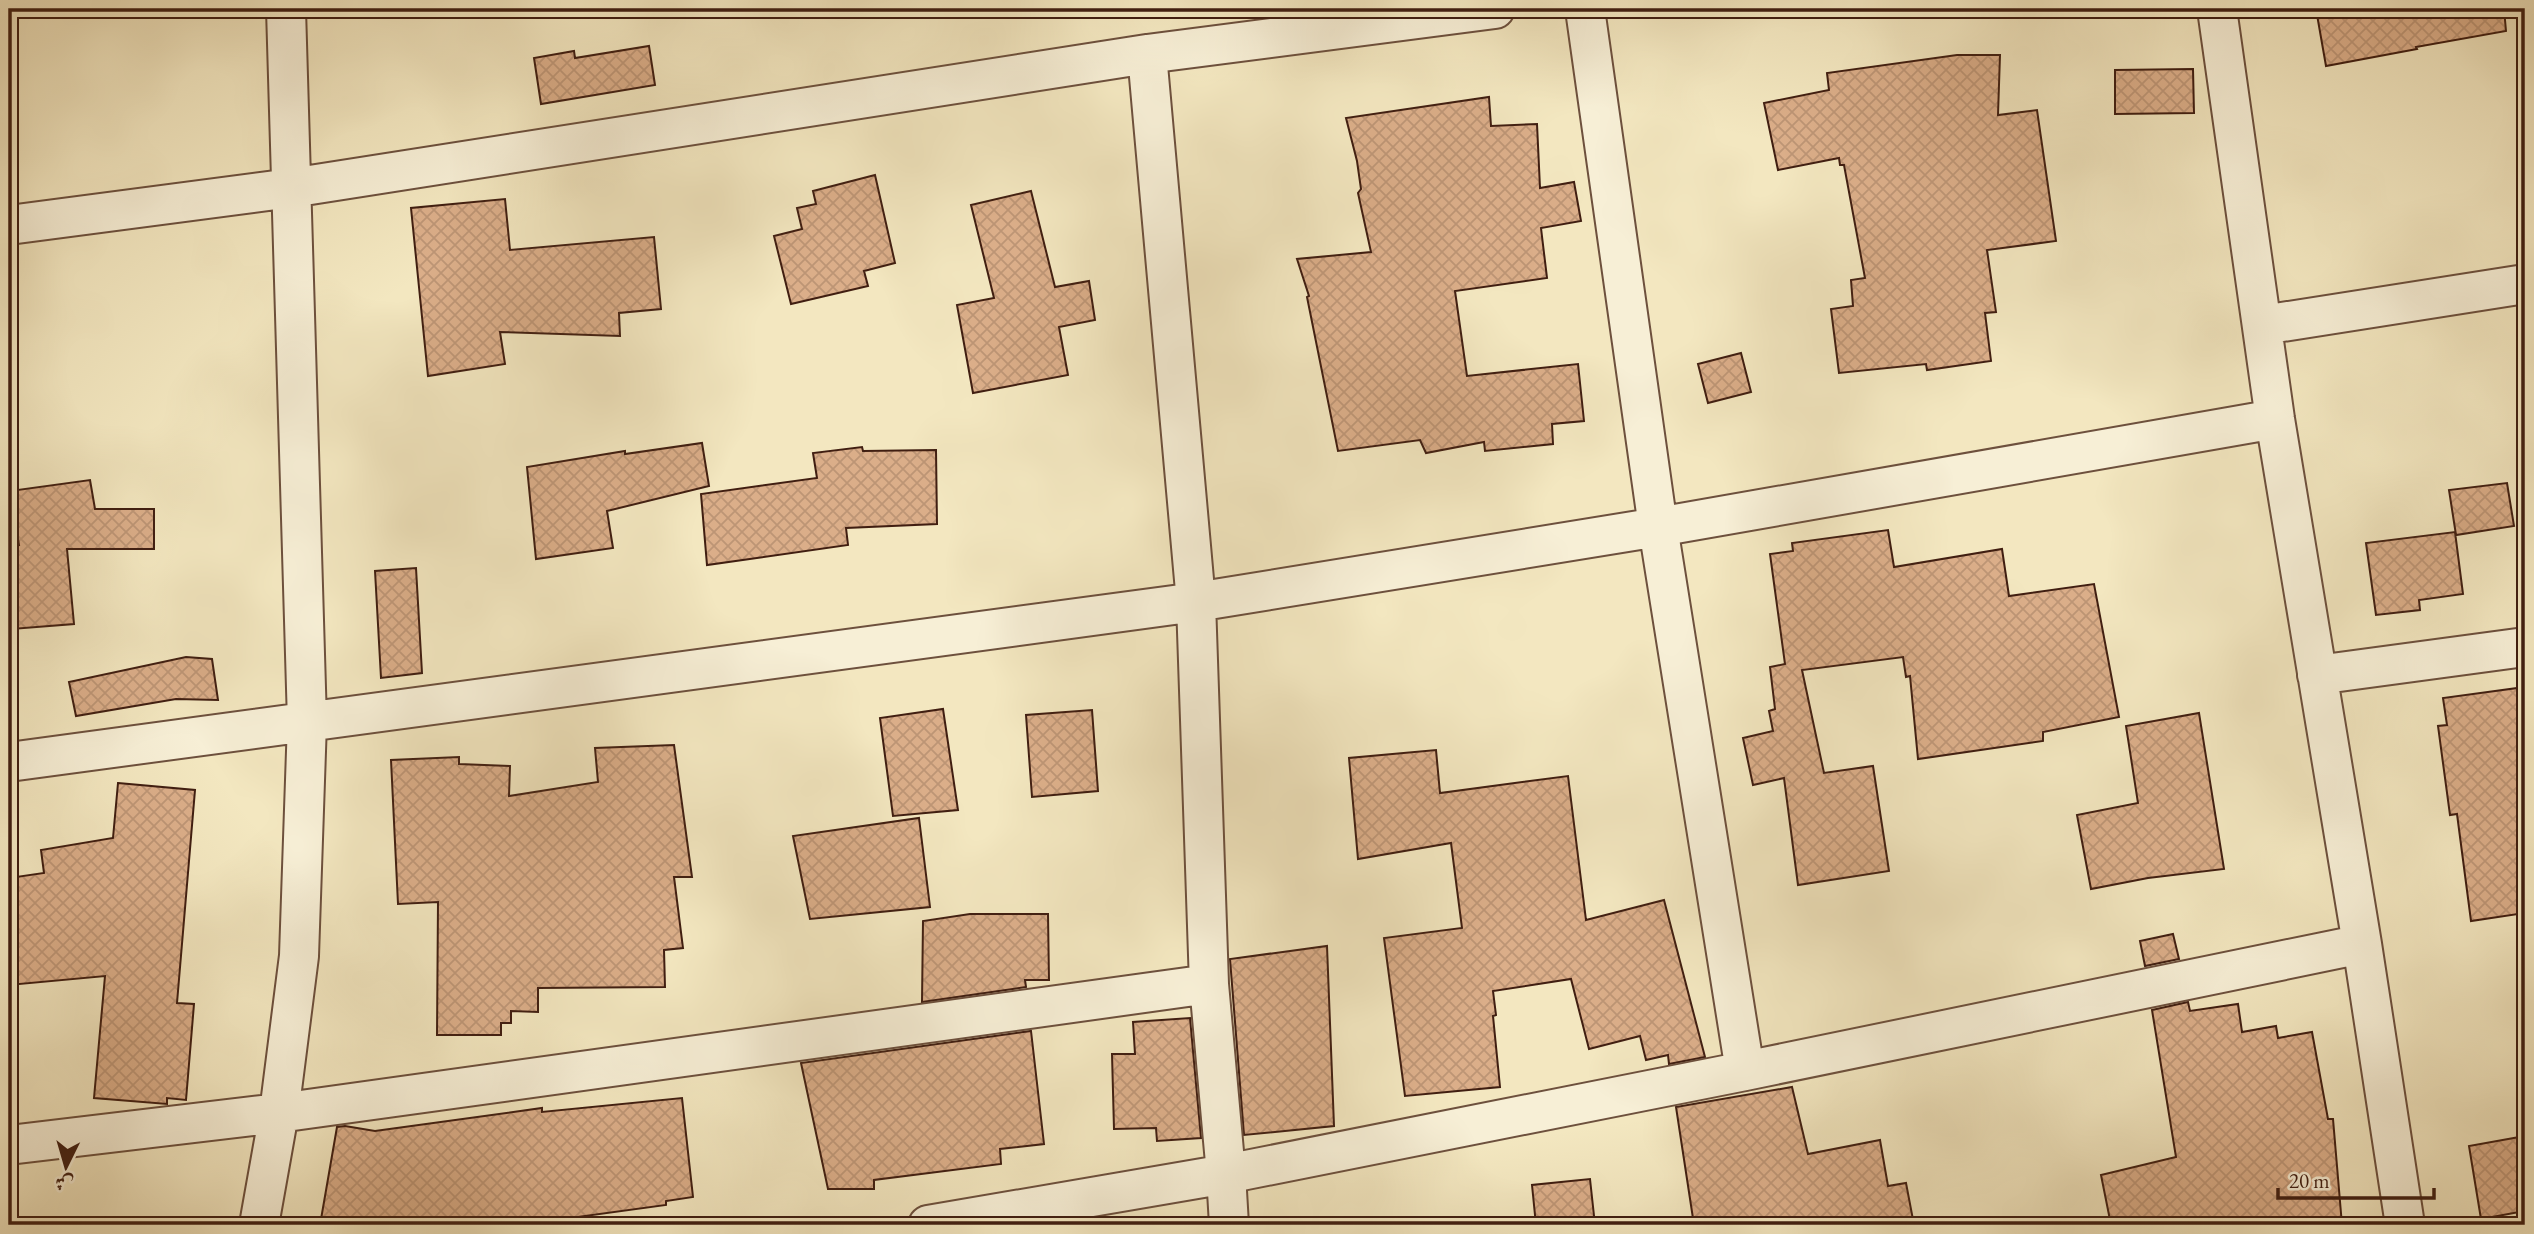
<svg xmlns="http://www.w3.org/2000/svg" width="2534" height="1234" font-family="'EB Garamond',Amiri,serif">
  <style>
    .building { fill: url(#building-cross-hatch); stroke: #401e11; stroke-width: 2 }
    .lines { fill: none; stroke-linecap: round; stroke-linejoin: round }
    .minor-casing { stroke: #6d503d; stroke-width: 42 }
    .minor { stroke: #f7efd6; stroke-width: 38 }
  </style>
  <defs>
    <pattern id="building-cross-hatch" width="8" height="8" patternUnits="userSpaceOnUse" patternTransform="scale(1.75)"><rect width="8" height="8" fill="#dbae89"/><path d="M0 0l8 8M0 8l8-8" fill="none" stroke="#bd9575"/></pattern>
  </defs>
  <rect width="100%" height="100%" fill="#f3e7c0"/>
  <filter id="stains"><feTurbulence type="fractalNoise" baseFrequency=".00286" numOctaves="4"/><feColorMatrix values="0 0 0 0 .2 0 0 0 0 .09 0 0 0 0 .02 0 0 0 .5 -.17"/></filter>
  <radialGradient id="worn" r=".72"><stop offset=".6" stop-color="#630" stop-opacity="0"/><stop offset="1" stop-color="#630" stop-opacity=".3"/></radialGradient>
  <path class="building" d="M2316 9H2504L2506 31 2416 47 2417 49 2326 66Z
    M649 46 655 85 541 104 534 58 574 51 575 58Z
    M1957 55H2000L1998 115 2037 110 2056 241 1987 250 1996 312 1985 313 1991 361 1927 370 1926 364 1839 373 1831 309 1853 306 1851 280 1865 278 1844 165H1840L1839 158 1778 170 1764 103 1829 90 1827 73Z
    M2193 69 2194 113 2115 114V70Z
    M1489 97 1491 126 1537 124 1540 188 1574 182 1581 221 1541 228 1547 278 1455 291 1467 376 1578 364 1584 421 1552 424 1553 444 1485 451 1484 442 1426 453 1420 440 1338 451 1307 297 1309 296 1297 259 1371 252 1358 193 1361 189 1357 161 1346 118Z
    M875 175 895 263 864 271 868 286 791 304 774 236 802 229 797 208 816 204 813 191Z
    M1031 191 1055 287 1089 281 1095 320 1059 327 1068 375 973 393 957 305 994 298 971 205Z
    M505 199 510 250 654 237 661 309 619 313 620 336 500 332 505 364 428 376 411 208Z
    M1741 353 1751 392 1708 403 1698 364Z
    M702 443 709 486 607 511 613 548 536 559 527 467 625 451V454Z
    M862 447 863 451 936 450 937 524 846 528 848 545 707 565 701 494 817 478 813 453Z
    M90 480 95 509H154V549H67L74 624 12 629 9 546 19 545 10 491Z
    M2507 483 2514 526 2456 535 2449 490Z
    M1888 530 1894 567 2002 549 2009 596 2094 584 2119 717 2043 732V741L1918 759 1910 676 1906 677 1903 657 1802 670 1824 773 1873 766 1889 871 1798 885 1784 778 1753 785 1743 738 1773 731 1769 711 1775 709 1770 667 1785 664 1770 554 1793 551 1792 543Z
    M2455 532 2463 594 2419 600 2420 610 2376 615 2366 543Z
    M416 568 422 673 381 678 375 571Z
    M186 657 212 659 218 700 176 699 76 716 69 682Z
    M2525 687V913L2471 921 2457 814 2450 815 2438 726 2447 725 2443 698Z
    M943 709 958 810 893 816 880 718Z
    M1092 710 1098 791 1032 797 1026 715Z
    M2199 713 2224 869 2148 878 2091 889 2077 815 2138 803 2126 726Z
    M674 745 692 877H674L683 948 664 950 665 987 538 988V1012L511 1011V1023H501V1035H437L438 902 398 904 391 760 459 757V764L510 766 509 796 598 782 595 748Z
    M1436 750 1440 793 1568 776 1586 920 1664 900 1705 1057 1669 1064 1668 1055 1646 1060 1640 1036 1589 1049 1571 979 1493 991 1496 1015 1493 1016 1500 1087 1405 1096 1384 938 1462 928 1451 843 1358 859 1349 758Z
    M118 783 195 790 177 1003 194 1004 186 1100 167 1098V1104L94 1098 105 976 9 985V878L44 873 41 850 113 838Z
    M919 818 930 907 810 919 793 836Z
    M970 914H1048L1049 980H1025L1026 987 922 1002 923 921Z
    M2173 934 2179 959 2145 966 2140 941Z
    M1327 946 1334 1126 1244 1135 1230 959Z
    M2188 1002 2190 1011 2238 1004 2242 1032 2276 1026 2278 1038 2312 1032 2328 1119H2333L2342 1225H2111L2101 1175 2176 1157 2152 1010Z
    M1190 1018 1201 1138 1157 1141 1156 1128 1114 1129 1112 1054H1135L1133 1022Z
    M1031 1031 1044 1144 1000 1149 1001 1164 874 1180V1189H828L801 1063Z
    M1792 1087 1808 1154 1880 1140 1888 1186 1906 1183 1914 1225H1694L1676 1107Z
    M682 1098 693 1197 666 1201V1205L519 1225H320L337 1127 345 1126 375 1131 542 1108V1112Z
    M2525 1136V1211L2481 1219 2469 1146Z
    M1590 1179 1595 1225H1536L1532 1185Z"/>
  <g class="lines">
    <defs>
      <path id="minor" d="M1585 9 1658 527 1745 1071
        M2217 9 2275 419 2362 944 2405 1225
        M1147 54 1196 602 1209 984 1226 1174 1229 1225
        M9 225 291 188 1147 54 1495 9
        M2263 325 2525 284
        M2317 675 2525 647
        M9 762 1196 602 1658 527 2275 419
        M9 1145 279 1113 1209 984
        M259 1225 279 1113 299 956 307 722 286 9
        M928 1225 1226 1174 1745 1071 2362 944"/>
    </defs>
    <use href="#minor" class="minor-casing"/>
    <use href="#minor" class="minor"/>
  </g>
  <rect width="2534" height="1234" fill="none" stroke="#f3e7c0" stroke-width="35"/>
  <rect x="10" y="10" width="2513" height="1213" fill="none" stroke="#401e11" stroke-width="3.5"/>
  <rect x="18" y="18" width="2499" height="1199" fill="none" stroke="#401e11" stroke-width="2"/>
  <g transform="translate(66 1167) rotate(185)" stroke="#f7efd6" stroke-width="5" paint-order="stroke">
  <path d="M0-5L12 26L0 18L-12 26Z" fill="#401e11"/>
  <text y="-10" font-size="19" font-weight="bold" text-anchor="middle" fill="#401e11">ش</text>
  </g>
  <path d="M2278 1188v10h156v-10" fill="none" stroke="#401e11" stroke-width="3.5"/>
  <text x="2289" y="1188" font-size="21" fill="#401e11" stroke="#f7efd6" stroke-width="5" paint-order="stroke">20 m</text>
  <rect width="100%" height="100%" filter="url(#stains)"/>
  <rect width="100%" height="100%" fill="url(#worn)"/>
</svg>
